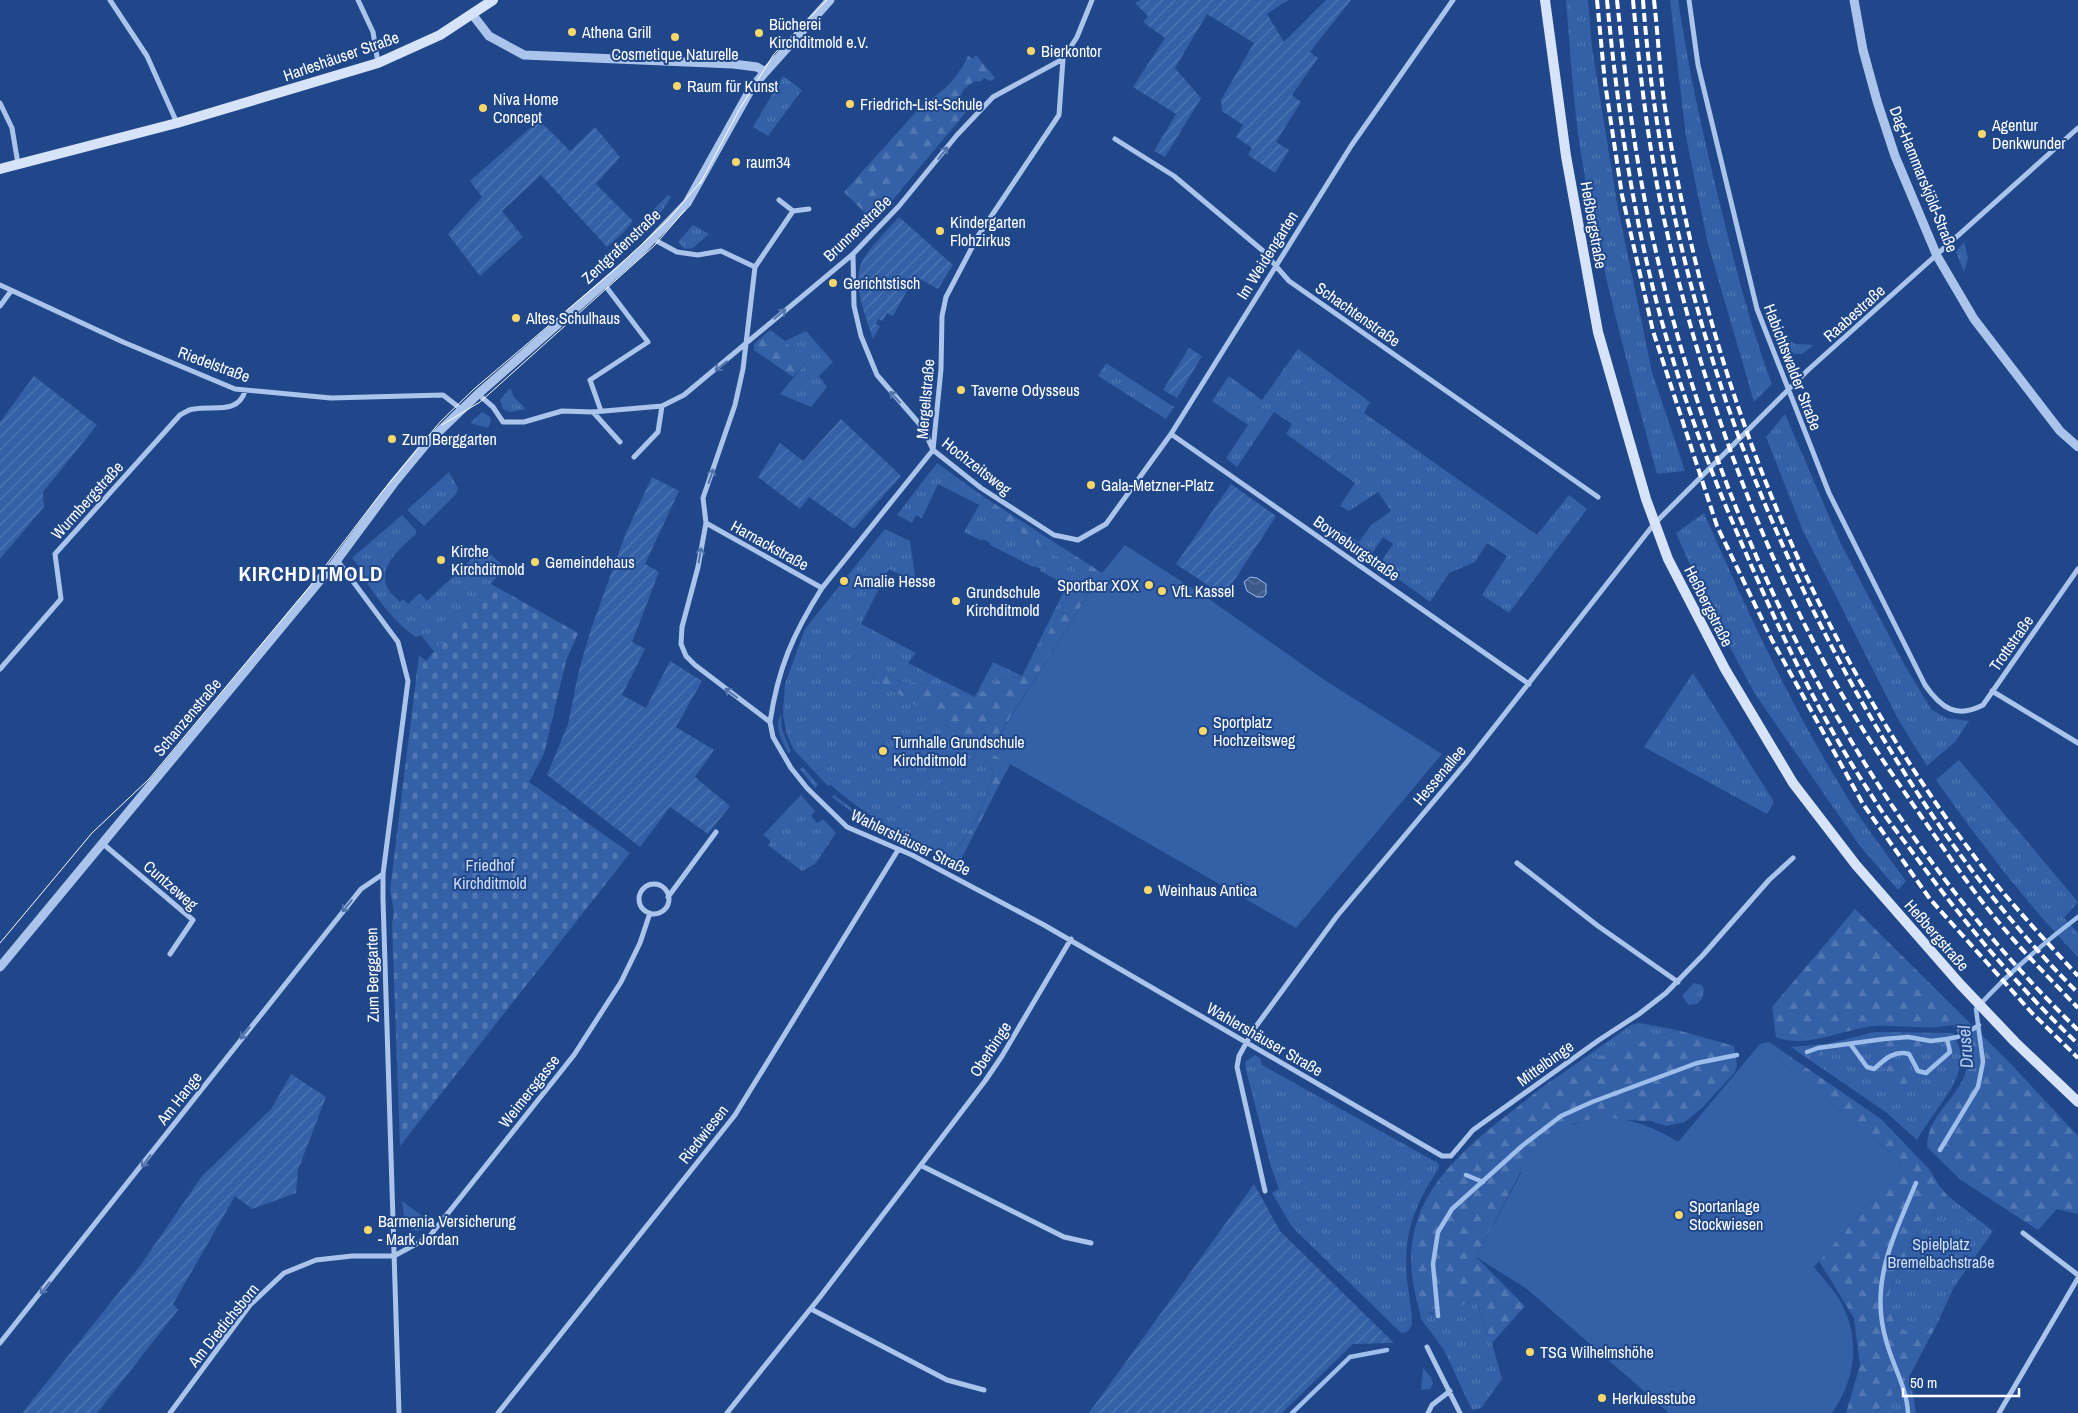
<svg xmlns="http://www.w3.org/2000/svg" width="2078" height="1413" font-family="'Archivo Narrow',sans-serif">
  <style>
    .grass { fill: url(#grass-tufts) }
    .forest { fill: url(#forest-firs) }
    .cemetery { fill: url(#cemetery-stones) }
    .garden { fill: url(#garden-furrows) }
    .pitch { fill: #3360a6 }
    .water { fill: url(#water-waves); stroke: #9ebeec }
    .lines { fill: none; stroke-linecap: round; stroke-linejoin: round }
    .stream { stroke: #9ebeec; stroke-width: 4.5 }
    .minor { stroke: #abc4eb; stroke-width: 5 }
    .tertiary { stroke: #abc4eb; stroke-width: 9 }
    .secondary { stroke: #d6e3f8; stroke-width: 10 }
    .tram { stroke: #fff; stroke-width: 1 }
    .rail { stroke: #fff; stroke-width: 4; stroke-dasharray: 9 4; stroke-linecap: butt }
    .oneway { stroke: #5173ab }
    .poi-dot { fill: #f9d86b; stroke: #204789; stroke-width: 2 }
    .labels { text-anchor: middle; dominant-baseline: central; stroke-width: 4; stroke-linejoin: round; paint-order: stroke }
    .poi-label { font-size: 16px; fill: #fff; stroke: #204789; text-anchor: start }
    .street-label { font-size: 16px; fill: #fff; stroke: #204789 }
    .park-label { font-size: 16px; fill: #d0dff8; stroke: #204789 }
    .water-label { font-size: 18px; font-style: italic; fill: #b6cef2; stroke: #204789 }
    .district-label { font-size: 21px; font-weight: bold; letter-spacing: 1px; fill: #fff; stroke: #204789 }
  </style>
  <defs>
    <pattern id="grass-tufts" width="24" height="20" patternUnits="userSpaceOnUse" patternTransform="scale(1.25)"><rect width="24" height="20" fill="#3360a6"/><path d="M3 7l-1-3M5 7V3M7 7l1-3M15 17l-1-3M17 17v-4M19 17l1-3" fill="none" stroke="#5278b3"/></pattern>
    <pattern id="forest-firs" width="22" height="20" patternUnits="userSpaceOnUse" patternTransform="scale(1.25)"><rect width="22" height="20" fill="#3360a6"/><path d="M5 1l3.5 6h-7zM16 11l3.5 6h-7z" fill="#5278b3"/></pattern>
    <pattern id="cemetery-stones" width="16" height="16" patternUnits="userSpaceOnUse" patternTransform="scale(1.25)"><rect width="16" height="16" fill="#3360a6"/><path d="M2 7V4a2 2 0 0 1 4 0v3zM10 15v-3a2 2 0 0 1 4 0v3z" fill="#5278b3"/></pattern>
    <pattern id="garden-furrows" width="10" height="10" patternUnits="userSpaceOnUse" patternTransform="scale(1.25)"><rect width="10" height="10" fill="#3360a6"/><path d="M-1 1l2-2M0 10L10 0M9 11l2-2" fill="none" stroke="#5278b3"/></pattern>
    <pattern id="water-waves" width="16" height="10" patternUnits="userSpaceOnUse" patternTransform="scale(1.25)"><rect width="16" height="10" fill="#3c5989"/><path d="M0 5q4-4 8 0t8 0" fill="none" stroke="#59729b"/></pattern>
  </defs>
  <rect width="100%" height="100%" fill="#204789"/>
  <path class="grass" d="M1566 0H1588L1592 47 1617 203 1652 372 1685 471 1657 474C1628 366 1598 258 1580 148 1573 99 1570 49 1566 0Z
    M1670 0H1678C1689 73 1705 144 1723 216 1737 273 1751 328 1772 384L1754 402 1708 244 1686 137Z
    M783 76 802 90 768 136 753 127Z
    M668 195 671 197 658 217 652 211Z
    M693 225 709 234 693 248 685 249 678 242Z
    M1964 242 1968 258 1964 272 1956 252Z
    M806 331 833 362 819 376 827 387 811 407 780 394 805 364 785 341Z
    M1779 336 1796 344 1814 345 1802 354H1794L1783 345Z
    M1298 349 1370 402 1364 413 1537 535 1569 495 1587 509 1509 613 1482 595 1507 556 1487 543 1475 562 1449 573 1430 602 1379 565 1393 544 1383 537 1369 558 1337 536 1341 530 1359 542 1371 525 1391 511 1378 492 1349 511 1340 506 1355 483 1286 434 1292 424 1274 412 1237 467 1226 458 1248 425 1212 401 1229 376 1262 400Z
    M1106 363 1174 407 1166 419 1098 376Z
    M510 388 514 397 526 409 510 412 503 409 500 400Z
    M482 412 490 417 491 421 488 428 470 423Z
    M1785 414 1841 544 1904 664 1931 709 1946 718 1969 721 1955 742 1927 766 1898 719 1803 531 1766 437Z
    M937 463 984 497 979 505 1084 574 1022 676 998 680 975 697 930 685 898 681 877 668 872 677 964 737 973 752 993 766C994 791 968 836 952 855L945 854 958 865C913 841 869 819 831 785L828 786 794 750 787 735 783 715 785 684 805 629 885 529 910 541 916 583 889 569 861 624 916 653 908 663 975 697 993 662 1022 676 1067 585 1040 571 1041 569 1034 566 1033 567 990 545V543L983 539 982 541 964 532 979 505 938 484 922 518 916 515 912 523 897 515Z
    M449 472 458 488 456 494 424 526 407 510Z
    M1704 513C1745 607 1788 700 1841 787 1860 820 1884 850 1906 881L1898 890 1860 846 1755 694 1711 612 1676 533Z
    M402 515 416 530V534C402 547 378 565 387 587 389 592 396 598 400 602L403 599 408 604 420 593 427 601 483 548 505 567 435 653 421 635 416 637C391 620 377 597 360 573V568L352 558Z
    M1693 673 1774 802 1767 814 1644 747Z
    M781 715 782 730 791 752 788 753C783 743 773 725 781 715Z
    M1959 760 2078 902 2064 918 2078 933V957C2025 902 1980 842 1936 780Z
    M803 767 818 785 815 788 800 769Z
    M801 795 815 811 811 816 817 823 823 819 836 833 815 864 802 871 768 845 771 841 763 835Z
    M834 795 867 820 869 825 832 797Z
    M1694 983 1702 985C1706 992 1703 999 1697 1004L1689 1005 1682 996Z
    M1639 1023 1677 1030 1613 1053 1560 1075 1631 1025Z
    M1875 1032 1953 1033C1956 1041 1962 1050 1961 1059 1960 1086 1930 1116 1917 1140L1887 1113 1791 1047 1826 1044Z
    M1255 1055 1260 1058 1262 1065 1438 1163 1439 1168C1414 1206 1403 1234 1407 1281 1409 1295 1412 1309 1412 1324L1409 1330 1405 1333 1400 1332 1292 1227 1272 1193 1279 1189 1271 1167 1246 1070 1245 1062Z
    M1948 1196 1993 1231 1954 1287 1936 1326 1913 1335 1896 1325 1889 1295 1913 1239Z
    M402 1201 429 1221 424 1229 416 1231 405 1225Z
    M1475 1299 1492 1343 1502 1379 1481 1408 1472 1410 1444 1350 1421 1319 1419 1309 1432 1314 1463 1305Z
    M1423 1368 1431 1377 1433 1384 1430 1389 1421 1390Z
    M1910 1375 1916 1413H1875Z"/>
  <path class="forest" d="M976 55 995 78 991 81 984 78 980 82 975 81C962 89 954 98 967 111L874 222 844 192 923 104C942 94 960 75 968 56L973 59Z
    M770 330 785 341 805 364 793 377 754 350V344Z
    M984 497 1102 573 989 751 1010 764 958 865 945 854 952 855C969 836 994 791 993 766L973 752 964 737 872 677 877 668 898 681 930 685 975 697 998 680 1022 676 1084 574 979 505Z
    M1855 909 2009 1062 2078 1136V1214L2057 1209 2038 1230 1961 1180 1927 1147C1927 1099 1996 1086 1953 1025 1928 1030 1901 1025 1875 1026 1846 1028 1804 1050 1776 1037L1772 1007Z
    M1677 1030 1734 1046 1737 1066 1735 1072 1702 1108 1685 1122 1666 1126 1651 1121 1592 1119 1572 1124 1521 1171 1476 1257 1525 1306 1492 1343 1475 1299C1453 1309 1443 1319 1419 1309 1391 1216 1442 1165 1511 1112 1527 1100 1543 1085 1560 1075 1592 1056 1642 1043 1677 1030Z
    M1907 1039 1944 1045 1947 1055 1955 1066 1953 1068 1950 1067 1947 1058 1938 1049 1906 1046 1814 1056 1812 1054 1814 1050 1844 1048Z
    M1769 1042 1881 1119 1930 1170 1940 1187 1948 1196 1913 1239 1889 1295 1896 1325 1913 1335 1936 1326 1910 1375 1875 1413H1846L1860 1365 1854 1318 1819 1261 1903 1163 1760 1044Z
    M1895 1063 1912 1070V1076L1904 1088C1892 1086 1883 1082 1887 1067Z"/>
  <path class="cemetery" d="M491 584 578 633 566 661 544 754 529 782 630 853 400 1146 392 924 394 912 390 890 419 655 426 661Z"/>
  <path class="garden" d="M1141 0H1288L1267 14 1284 42 1326 0H1351L1310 52 1318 58 1292 95 1301 102 1276 142 1289 150 1275 173 1248 155 1252 148 1236 137 1243 125 1222 111 1221 100 1254 43 1207 14 1175 68 1201 98 1165 157 1154 151 1176 114 1133 87 1165 38 1143 22 1148 16 1135 3Z
    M539 120 570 151 595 127 620 157 596 184 633 221 623 233 607 247 541 175 502 211 523 237 480 276 448 234 482 197 470 181Z
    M899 217 953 265 938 289 915 276 893 316 887 313 883 321 878 319 876 324 880 326 873 339C866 317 854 290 860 266 865 251 888 230 899 217Z
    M1189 348 1202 356 1177 398 1163 390Z
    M34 376 97 425 43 492 44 507 0 559V422Z
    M841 419 901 476 854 529 809 497 800 509 758 477 780 443 803 461Z
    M652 477 679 491 645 564 659 572 632 642 645 649 622 695 646 708 670 661 702 681 676 727 714 750 695 777 730 806 708 834 670 807 640 847 547 775 568 724 579 670 591 629 626 533Z
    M1231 484 1276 516 1224 596 1176 564Z
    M291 1074 326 1097 298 1170 296 1193 252 1209 235 1196 173 1304 178 1310 97 1413H22L140 1266 202 1176 272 1108Z
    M1254 1184 1280 1231 1394 1343 1353 1344 1282 1413H1089Z"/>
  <path class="pitch" d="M1125 545 1209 599 1326 681 1442 754 1296 928 989 752 1102 573Z
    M1760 1044 1903 1163 1814 1267C1821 1276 1829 1285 1836 1294 1861 1333 1858 1376 1832 1413H1669L1527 1289 1476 1257 1521 1173 1520 1168C1525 1158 1534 1150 1543 1143 1585 1106 1634 1114 1678 1142Z"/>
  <path class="water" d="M1250 577 1257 578 1266 584V594L1263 597H1257L1247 591 1244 582Z"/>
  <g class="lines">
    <path class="stream" d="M1851 1045 1867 1067 1874 1069C1885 1059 1894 1050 1909 1054L1918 1071 1926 1073 1950 1052 1947 1039
      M1807 1052 1818 1048 1884 1039 1908 1037 1931 1041 1947 1039 1962 1036 1979 1025
      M1940 1150 1978 1087 1983 1062 1976 1009C2006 975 2041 945 2078 917
      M1466 1175 1483 1182
      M1438 1316 1433 1264 1438 1232 1452 1209 1522 1146 1561 1116 1592 1102 1697 1063 1737 1055
      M1292 1413 1350 1357 1387 1350
      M1908 1413C1907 1388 1892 1364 1886 1340 1869 1283 1894 1236 1916 1183"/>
    <path class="minor" d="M110 0 147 56 177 123
      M358 0 373 32 378 63
      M1689 0 1698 65 1757 309 1829 493 1925 685C1941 708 1956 719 1983 705L2078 569
      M0 103 12 128 18 164
      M1115 139 1174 176 1262 250 1289 281 1598 497
      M779 200 793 211 809 209
      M653 239 677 252 698 255 721 251 755 267
      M853 254 854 306 861 336 877 375 923 428 933 450 981 488 1054 535 1078 540 1106 524 1171 434 1351 146 1453 0
      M755 267 743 369 735 405 703 498 706 523 698 567 682 627 681 644 686 656 695 665 770 722 773 737 791 768 807 788 847 827 912 855 1044 925 1442 1156H1451L1473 1130 1599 1040 1639 1014 1666 993 1703 955 1769 880 1793 858
      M755 267 793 211
      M0 285 123 342 235 389 331 398 443 395 461 409
      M0 306 11 291
      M478 394 493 407 503 422H524L562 411 593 412 662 406 684 395 853 254 899 206 957 135 993 97 1063 59 1077 37 1092 0
      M601 411 590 380 648 342 604 284
      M593 412 620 442
      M1171 434 1529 684
      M634 457 658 432 662 406
      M706 523 822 588
      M337 560 398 642 408 681 383 874V899L399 1413
      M0 669 61 599 55 554 180 415C184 413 189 409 194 409 212 405 238 415 245 391
      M1992 691 2078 743
      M770 722C778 668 793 634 822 588L933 450 941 369 942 316 946 297 978 236 1059 115 1063 59
      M102 843 193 920 170 954
      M1517 863 1598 926 1678 982
      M639 899a15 15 0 1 1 30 0a15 15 0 1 1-30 0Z
      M668 897 716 832
      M922 1166 1064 1237 1091 1243
      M1265 1191 1237 1067 1239 1056 1254 1029 1337 916 1466 763 1654 524 1808 370 2078 128
      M2023 1233 2078 1275
      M811 1309 947 1380 984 1390
      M0 1343 361 889 383 874
      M1427 1347 1460 1413
      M170 1413 250 1305 284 1273 316 1260 352 1256H394L429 1237 574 1055 621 982 640 943 650 913
      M498 1413 735 1115 898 850
      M727 1413 820 1297 985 1081 1002 1056 1071 939
      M1428 1413 1432 1405 1450 1391
      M1999 1413 2078 1278"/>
    <path class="tertiary" d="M1854 0 1863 50 1877 101 1895 156 1937 256 1974 319 2060 431 2078 447
      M472 14 489 36 524 55 733 64 757 67 765 72
      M0 967 337 560 394 483 427 443 478 394 640 252 687 203 752 87 830 0"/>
    <path class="secondary" d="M1545 0 1566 156 1598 332 1646 499 1668 559 1725 669 1793 783 1856 865 1960 984 2015 1042 2078 1102
      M0 169 177 123 378 63 440 35 493 0"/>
    <path class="tram" d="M700 184 739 110 774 54 827 0
      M442 425 480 402 655 245 685 210
      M0 943 92 833 149 779 310 586 381 493 440 422 474 389 613 271 668 220 703 179"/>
    <path class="rail" d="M1597 0 1605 83 1622 195 1653 331 1717 526 1772 640 1863 804 1930 899 2032 1013 2078 1058
      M1607 0C1615 84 1626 168 1644 250 1667 354 1702 454 1745 551 1781 635 1821 719 1872 796 1884 816 1899 834 1913 853 1963 921 2017 986 2078 1044
      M1617 0C1626 84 1636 169 1656 252 1723 541 1864 822 2078 1030
      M1633 0C1639 64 1646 127 1658 190 1693 365 1755 543 1844 698 1867 738 1894 777 1921 816 1947 853 1972 891 2001 925 2025 954 2052 981 2078 1008
      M1643 0C1662 255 1745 503 1874 723 1931 820 1998 913 2078 993
      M1654 0C1658 36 1660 73 1665 108 1706 379 1814 648 1981 865 2011 904 2045 940 2078 976"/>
  </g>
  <defs><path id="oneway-shaft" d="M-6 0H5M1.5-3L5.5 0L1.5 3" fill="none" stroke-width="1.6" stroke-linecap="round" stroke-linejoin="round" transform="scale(1.25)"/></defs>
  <g class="oneway">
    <use href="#oneway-shaft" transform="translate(943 153) rotate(-52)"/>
    <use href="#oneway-shaft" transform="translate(780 314) rotate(-40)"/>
    <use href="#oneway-shaft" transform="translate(721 366) rotate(141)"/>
    <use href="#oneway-shaft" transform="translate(895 397) rotate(-132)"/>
    <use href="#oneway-shaft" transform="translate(711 476) rotate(-71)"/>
    <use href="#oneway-shaft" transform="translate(700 555) rotate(-80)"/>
    <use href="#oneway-shaft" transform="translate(731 693) rotate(-143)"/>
    <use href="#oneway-shaft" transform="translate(347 906) rotate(129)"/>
    <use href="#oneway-shaft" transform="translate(245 1033) rotate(128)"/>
    <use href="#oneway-shaft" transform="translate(146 1161) rotate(127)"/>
    <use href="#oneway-shaft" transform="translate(45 1288) rotate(129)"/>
  </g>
  <g class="poi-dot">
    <circle cx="572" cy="32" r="5"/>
    <circle cx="759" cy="33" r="5"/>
    <circle cx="675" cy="37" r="5"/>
    <circle cx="1031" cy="51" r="5"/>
    <circle cx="677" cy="86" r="5"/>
    <circle cx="850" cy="104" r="5"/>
    <circle cx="483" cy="108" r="5"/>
    <circle cx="1982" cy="134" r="5"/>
    <circle cx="736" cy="162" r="5"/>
    <circle cx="940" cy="231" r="5"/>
    <circle cx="833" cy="283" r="5"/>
    <circle cx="516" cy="318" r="5"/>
    <circle cx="961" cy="390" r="5"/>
    <circle cx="392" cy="439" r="5"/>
    <circle cx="1091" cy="485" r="5"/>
    <circle cx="441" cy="560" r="5"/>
    <circle cx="535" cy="562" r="5"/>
    <circle cx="844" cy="581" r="5"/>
    <circle cx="1149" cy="585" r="5"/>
    <circle cx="1162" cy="591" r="5"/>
    <circle cx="956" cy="601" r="5"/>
    <circle cx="1203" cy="731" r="5"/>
    <circle cx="883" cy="751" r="5"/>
    <circle cx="1148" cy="890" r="5"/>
    <circle cx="1679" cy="1215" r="5"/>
    <circle cx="368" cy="1230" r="5"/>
    <circle cx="1530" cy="1352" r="5"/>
    <circle cx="1602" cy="1398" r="5"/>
  </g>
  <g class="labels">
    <g class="poi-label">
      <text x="769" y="24">Bücherei<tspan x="769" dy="18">Kirchditmold e.V.</tspan></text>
      <text x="582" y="32">Athena Grill</text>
      <text x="1041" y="51">Bierkontor</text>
      <text x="675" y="54" text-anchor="middle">Cosmetique Naturelle</text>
      <text x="687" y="86">Raum für Kunst</text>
      <text x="493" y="99">Niva Home<tspan x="493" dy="18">Concept</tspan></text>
      <text x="860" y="104">Friedrich-List-Schule</text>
      <text x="1992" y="125">Agentur<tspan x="1992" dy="18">Denkwunder</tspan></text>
      <text x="746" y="162">raum34</text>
      <text x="950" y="222">Kindergarten<tspan x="950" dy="18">Flohzirkus</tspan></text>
      <text x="843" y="283">Gerichtstisch</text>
      <text x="526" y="318">Altes Schulhaus</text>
      <text x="971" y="390">Taverne Odysseus</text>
      <text x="402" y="439">Zum Berggarten</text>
      <text x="1101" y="485">Gala-Metzner-Platz</text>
      <text x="451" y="551">Kirche<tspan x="451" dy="18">Kirchditmold</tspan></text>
      <text x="545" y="562">Gemeindehaus</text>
      <text x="854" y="581">Amalie Hesse</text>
      <text x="1139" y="585" text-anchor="end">Sportbar XOX</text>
      <text x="1172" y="591">VfL Kassel</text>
      <text x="966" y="592">Grundschule<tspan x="966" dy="18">Kirchditmold</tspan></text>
      <text x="1213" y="722">Sportplatz<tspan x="1213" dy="18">Hochzeitsweg</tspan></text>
      <text x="893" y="742">Turnhalle Grundschule<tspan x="893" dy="18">Kirchditmold</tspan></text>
      <text x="1158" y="890">Weinhaus Antica</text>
      <text x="1689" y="1206">Sportanlage<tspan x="1689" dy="18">Stockwiesen</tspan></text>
      <text x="378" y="1221">Barmenia Versicherung<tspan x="378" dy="18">- Mark Jordan</tspan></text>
      <text x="1540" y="1352">TSG Wilhelmshöhe</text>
      <text x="1612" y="1398">Herkulesstube</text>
    </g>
    <g class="street-label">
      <text transform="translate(341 56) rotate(-19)">Harleshäuser Straße</text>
      <text transform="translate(1924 179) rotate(68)">Dag-Hammarskjöld-Straße</text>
      <text transform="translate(1594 225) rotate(80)">Heßbergstraße</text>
      <text transform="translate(857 228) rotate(-44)">Brunnenstraße</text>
      <text transform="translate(621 246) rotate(-43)">Zentgrafenstraße</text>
      <text transform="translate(1267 255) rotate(-58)">Im Weidengarten</text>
      <text transform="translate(1854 313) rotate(-42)">Raabestraße</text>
      <text transform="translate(1358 314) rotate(35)">Schachtenstraße</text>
      <text transform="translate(214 364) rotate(20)">Riedelstraße</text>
      <text transform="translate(1793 367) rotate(69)">Habichtswalder Straße</text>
      <text transform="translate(925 399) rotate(-85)">Mergellstraße</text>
      <text transform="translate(977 466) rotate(38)">Hochzeitsweg</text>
      <text transform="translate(87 500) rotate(-48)">Wurmbergstraße</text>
      <text transform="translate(770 545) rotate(29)">Harnackstraße</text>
      <text transform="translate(1357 548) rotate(35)">Boyneburgstraße</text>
      <text transform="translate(1709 606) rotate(63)">Heßbergstraße</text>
      <text transform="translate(2011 643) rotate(-55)">Trottstraße</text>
      <text transform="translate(187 717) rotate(-50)">Schanzenstraße</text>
      <text transform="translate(1439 775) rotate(-50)">Hessenallee</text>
      <text transform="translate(911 842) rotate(26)">Wahlershäuser Straße</text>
      <text transform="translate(171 885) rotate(41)">Cuntzeweg</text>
      <text transform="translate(1937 935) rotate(49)">Heßbergstraße</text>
      <text transform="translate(372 975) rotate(-91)">Zum Berggarten</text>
      <text transform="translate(1265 1039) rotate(30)">Wahlershäuser Straße</text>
      <text transform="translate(990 1049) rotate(-57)">Oberbinge</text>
      <text transform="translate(1545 1063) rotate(-36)">Mittelbinge</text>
      <text transform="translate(529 1091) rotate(-52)">Weimersgasse</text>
      <text transform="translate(179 1098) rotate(-52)">Am Hange</text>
      <text transform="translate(703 1134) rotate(-52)">Riedwiesen</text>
      <text transform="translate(223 1325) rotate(-51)">Am Diedichsborn</text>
    </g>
    <g class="park-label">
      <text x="490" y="865">Friedhof<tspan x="490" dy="18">Kirchditmold</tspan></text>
      <text x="1941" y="1244">Spielplatz<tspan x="1941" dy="18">Bremelbachstraße</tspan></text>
    </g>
    <g class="water-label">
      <text transform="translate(1965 1047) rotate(-94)">Drusel</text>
    </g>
    <g class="district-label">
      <text x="311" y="573">KIRCHDITMOLD</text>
    </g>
  </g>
  <path d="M1903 1388v8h116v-8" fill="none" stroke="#ffffff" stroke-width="2.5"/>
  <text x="1910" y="1388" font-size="15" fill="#ffffff" stroke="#204789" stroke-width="4" paint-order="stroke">50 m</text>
</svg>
